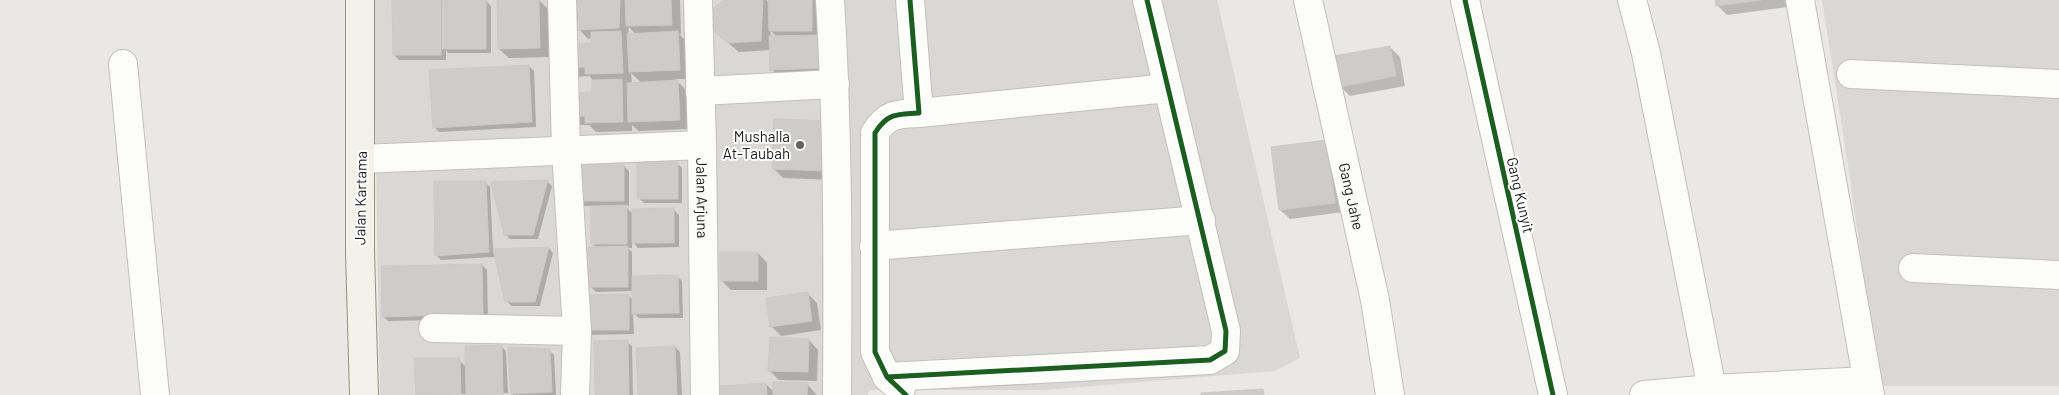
<svg xmlns="http://www.w3.org/2000/svg" width="2059" height="395" font-family="Barlow,sans-serif">
  <style>
    .residential { fill: #d9d8d6 }
    .shadow { fill: #0003; fill-rule: evenodd }
    .building { fill: #ceccca; stroke: #cdc9c6 }
    .lines { fill: none; stroke-linecap: round; stroke-linejoin: round }
    .minor-casing { stroke: #c1c0bf; stroke-width: 30 }
    .secondary-casing { stroke: #92927f; stroke-width: 30 }
    .minor { stroke: #fcfcfb; stroke-width: 28 }
    .secondary { stroke: #f2f1ea; stroke-width: 28 }
    .cycleway-casing { stroke: #fff; stroke-width: 8 }
    .cycleway { stroke: #1b5e20; stroke-width: 5 }
    .poi-dot { fill: #646362; stroke: #fff; stroke-width: 2 }
    .labels { text-anchor: middle; dominant-baseline: central; stroke-width: 4; stroke-linejoin: round; paint-order: stroke }
    .poi-label { font-size: 15px; fill: #1c1c1c; stroke: #fff; text-anchor: end }
    .street-label { font-size: 15px; fill: #1c1c1c; stroke: #fff }
  </style>
  <rect width="100%" height="100%" fill="#eae8e5"/>
  <path class="residential" d="M373 0H1217L1300 358 1275 371 1045 390H869L868 395H380Z
    M1822 0H2059V386H1879L1849 171Z"/>
  <path class="shadow" d="M394 0 486 1 491 6V53H448L446 50V60H399L394 55Z
    M498 0H539L548 9 549 57 509 58 499 49Z
    M565 0H680L681 34H679L687 42 688 79H675L687 91 688 129 639 131 632 125V131L596 132 589 125H577L567 116 594 93 593 80 589 76 576 77 566 67 592 44V38L588 39 579 29V22H575ZM629 27 636 35H628ZM631 73 642 83 632 84Z
    M725 0H766L770 4V0H820L832 77 781 79 772 69 771 50 739 52 710 28ZM771 31 777 37 770 38Z
    M1717 0H1802L1803 5 1727 15 1717 5Z
    M1390 47 1400 57 1405 86 1350 96 1341 87Z
    M529 66 534 71 536 127 439 132 434 127Z
    M775 120 836 180 783 178 773 168Z
    M1326 142 1344 212 1290 219 1280 210Z
    M677 163 682 168V203H644L639 198Z
    M624 166 629 171V206H625L633 214 674 210 679 215V247L638 248 632 241V248H628L632 252V277L677 276 682 281 683 318H639L633 313 634 334 587 335 582 330 628 295 634 301 633 291 596 292 591 287 597 248 592 243V206H584L579 201Z
    M547 181 552 186 538 239H510L505 234Z
    M485 182 490 187 493 251 549 248 553 253 540 306H512L506 301 495 251 494 257 441 260 436 255Z
    M758 253 767 263V290H731L721 280Z
    M482 265 487 270 488 319 388 321 383 316Z
    M808 294 817 303 821 330 781 336 771 326Z
    M809 340 818 350 817 381 779 380 770 371Z
    M627 342 632 346 633 395H597Z
    M501 346 506 351 508 393 418 395 415 359 459 360 466 367Z
    M675 347 680 352 682 395H640Z
    M549 350 554 355 556 395H513L512 393Z
    M766 384 774 392 807 384 817 395H721Z"/>
  <path class="building" d="M392 0H441V55H393Z
    M442 0H486V49H442Z
    M497 0H539L540 48 498 49Z
    M564 0H620L619 28 578 30V13H565Z
    M625 0H671L672 25 626 26Z
    M723 0H763L761 41 729 43 709 28 712 10Z
    M768 0H812V31H769Z
    M1715 0H1761L1716 6Z
    M621 31 623 73 585 74V67L565 68V44L591 43V32Z
    M678 31 680 70 629 72 627 34Z
    M822 35 823 68 770 70 769 36Z
    M1390 46 1396 76 1340 87 1334 56Z
    M529 65 532 122 433 128 429 70Z
    M622 79 623 122 585 123V116L566 117 565 93 592 92V80Z
    M678 80 680 120 628 122 627 83Z
    M774 119 829 121 827 171 772 169Z
    M1327 140 1335 203 1279 210 1271 147Z
    M637 162H678V199H637Z
    M578 164H624V201H578Z
    M548 180 533 235H504L491 182Z
    M434 181H486L489 252 435 256Z
    M627 205V244H591V206Z
    M674 208V243H632V209Z
    M628 246V287H589L588 247Z
    M549 247 535 302H505L493 249Z
    M720 252H758V281H720Z
    M482 264 483 314 382 317 381 266Z
    M678 275 679 313 632 314V276Z
    M808 292 812 321 770 327 766 298Z
    M629 294V330H581L580 295Z
    M770 337 809 339 808 372 768 371Z
    M628 340 629 395H595L594 341Z
    M502 345 503 394 466 395 465 346Z
    M675 346 677 395H638L636 348Z
    M508 347 550 349 552 392 511 394Z
    M414 358H460L461 394 416 395Z
    M773 382 808 383 807 395H773Z
    M766 383 767 395H720L719 386Z
    M1263 389 1264 395H1201V393Z"/>
  <g class="lines">
    <defs>
      <g id="minor">
        <path d="M562 0 566 150 577 331 575 395"/>
        <path id="s1" d="M698 0 702 145 705 395"/>
        <path d="M830 0C838 132 838 263 837 395"/>
        <path id="s2" d="M1308 0 1375 300 1390 395"/>
        <path d="M1465 0 1553 395"/>
        <path d="M1632 0 1646 53 1712 389"/>
        <path d="M1800 0 1870 395"/>
        <path d="M123 64 155 395"/>
        <path d="M1851 74 2059 84"/>
        <path d="M700 91 835 84"/>
        <path d="M919 113 1168 88"/>
        <path d="M361 159 702 145"/>
        <path d="M874 246 1201 220"/>
        <path d="M1913 268 2059 275"/>
        <path d="M433 328 577 331"/>
        <path d="M887 377 1210 360 1225 351 1226 331 1147 0"/>
        <path d="M901 389 887 377 875 352V133C887 113 898 114 919 113L910 0"/>
        <path d="M1644 395 1712 389 1867 381"/>
      </g>
      <path id="secondary" d="M360 0V252L364 395"/>
    </defs>
    <use href="#minor" class="minor-casing"/>
    <use href="#secondary" class="secondary-casing"/>
    <use href="#minor" class="minor"/>
    <use href="#secondary" class="secondary"/>
    <defs>
      <path id="cycleway" d="M1465 0 1553 395
        M887 377 1210 360 1225 351 1226 331 1147 0
        M906 395 887 377 875 352V133C887 113 898 114 919 113L910 0"/>
    </defs>
    <use href="#cycleway" class="cycleway-casing"/>
    <use href="#cycleway" class="cycleway"/>
  </g>
  <circle class="poi-dot" cx="800" cy="145" r="5"/>
  <g class="labels">
    <g class="poi-label">
      <text x="790" y="136">Mushalla<tspan x="790" dy="17">At-Taubah</tspan></text>
    </g>
    <g class="street-label">
      <text transform="translate(1521 195) rotate(77)">Gang Kunyit</text>
      <text stroke="none"><textPath href="#s1" startOffset="198">Jalan Arjuna</textPath></text>
      <text stroke="none"><textPath href="#s2" startOffset="201">Gang Jahe</textPath></text>
      <text transform="translate(360 198) rotate(-89)">Jalan Kartama</text>
    </g>
  </g>
</svg>
